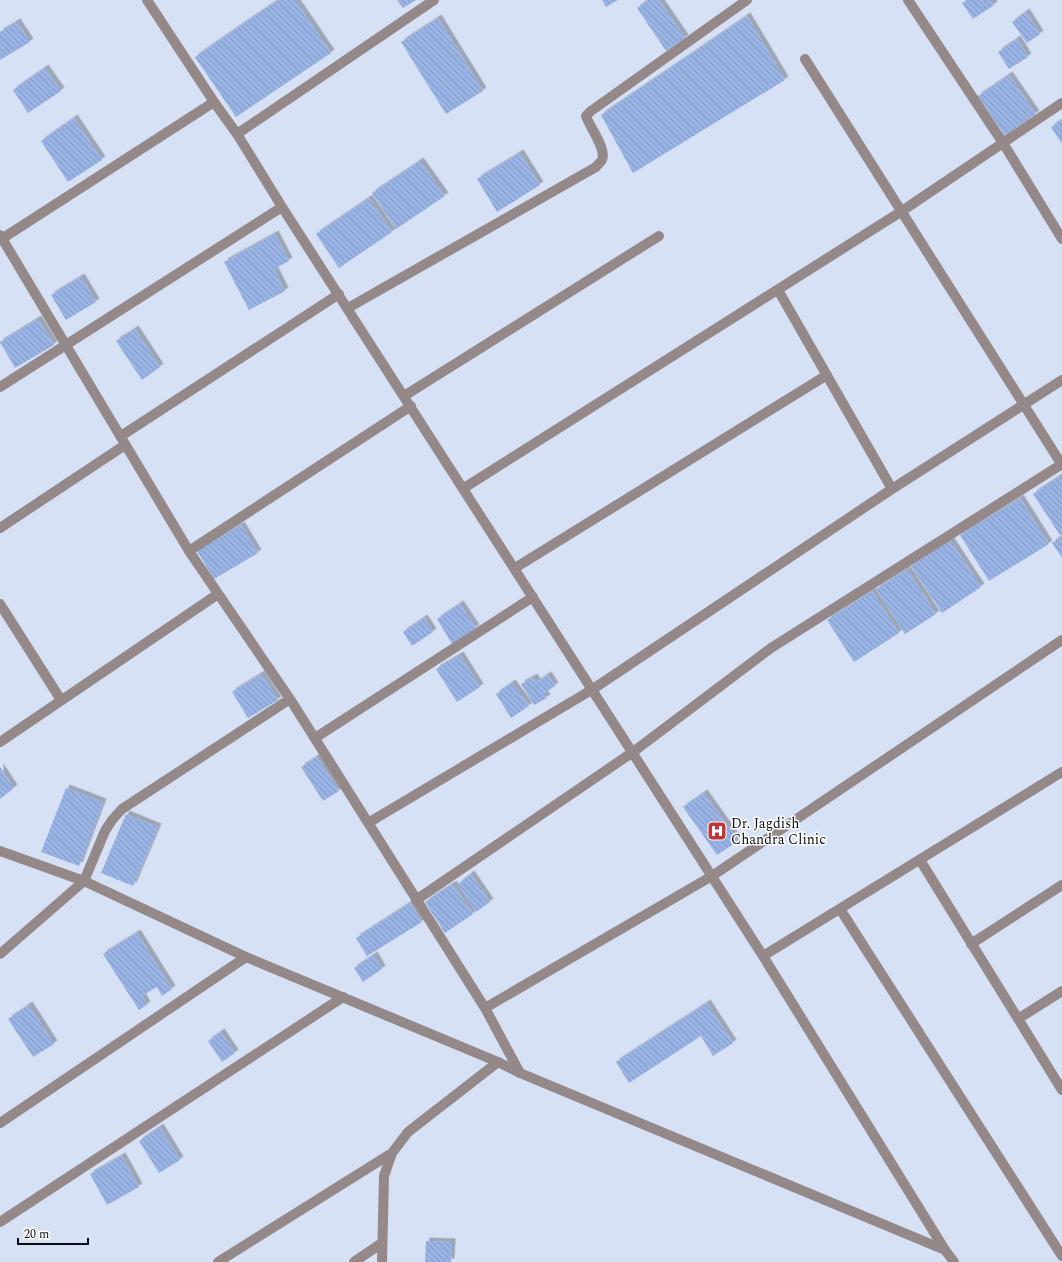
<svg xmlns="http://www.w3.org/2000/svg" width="1062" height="1262" font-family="Spectral,serif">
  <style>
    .building { fill: url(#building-back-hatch); filter: url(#shadow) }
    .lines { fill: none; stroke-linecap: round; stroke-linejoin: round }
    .minor { stroke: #948988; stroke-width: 10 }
    .tertiary { stroke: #948988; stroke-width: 10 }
    .labels { text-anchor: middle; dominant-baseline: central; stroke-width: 3; stroke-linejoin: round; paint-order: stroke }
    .poi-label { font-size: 14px; fill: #0a0d14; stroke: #fff; text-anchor: start }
  </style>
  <defs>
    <pattern id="building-back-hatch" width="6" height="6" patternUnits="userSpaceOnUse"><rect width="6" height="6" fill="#99b3e4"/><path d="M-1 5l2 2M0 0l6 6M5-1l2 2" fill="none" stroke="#8299c3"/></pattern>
    <filter id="shadow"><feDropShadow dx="3.5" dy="-3.5" stdDeviation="0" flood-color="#0004"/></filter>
  </defs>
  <rect width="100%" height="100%" fill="#d6e1f6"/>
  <path class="building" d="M278 0H295L331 53 236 117 195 57Z
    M397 0H416L403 8Z
    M602 0H618L606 7Z
    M648 0H659L685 38 666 51 637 8Z
    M967 0H991L994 5 973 19 962 3Z
    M1026 12 1040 34 1027 43 1012 22Z
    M747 16 785 80 633 173 601 115Z
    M438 18 483 91 446 114 401 42Z
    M17 22 30 42 0 60V32Z
    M1017 39 1028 57 1009 69 998 52Z
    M45 68 61 91 28 113 13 90Z
    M1009 75 1036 114 1005 136 978 96Z
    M74 118 102 160 68 182 41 141Z
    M1062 120V144L1051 127Z
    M520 153 540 185 497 212 477 179Z
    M420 161 445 196 396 229 372 193Z
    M369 198 392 232 339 268 316 234Z
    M275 234 289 261 274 269 285 291 249 310 224 262Z
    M81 277 96 302 66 320 51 295Z
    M38 319 54 345 15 368 0 342Z
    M135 329 160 367 142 380 116 341Z
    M1060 476 1062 480V534L1060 535 1033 494Z
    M1020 498 1049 544 989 581 960 535Z
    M241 525 258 553 214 579 197 551Z
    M1062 536V558L1052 543Z
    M950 540 981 587 942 613 911 566Z
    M907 569 936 614 905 634 876 589Z
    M872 591 899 633 854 662 827 620Z
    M460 604 476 628 452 644 437 619Z
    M424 618 433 632 412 646 403 632Z
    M460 655 480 687 457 702 436 669Z
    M261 674 278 700 248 718 232 692Z
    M548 675 555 686 544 693 547 698 534 705 521 684 534 677 537 682Z
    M512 683 529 706 511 718 496 694Z
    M317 757 339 791 323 801 301 767Z
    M0 767 14 788 0 799Z
    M66 788 103 802 79 866 41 852Z
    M704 793 738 841 717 855 683 807Z
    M126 814 158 827 133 886 101 873Z
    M471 874 490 902 476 912 458 884Z
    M453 884 473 914 445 933 425 902Z
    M410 903 422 922 367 956 356 938Z
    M137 933 172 989 162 996 157 987 142 996 147 1005 139 1010 103 954Z
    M374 955 382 969 363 982 354 968Z
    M707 1003 733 1043 713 1056 701 1036 629 1083 616 1062Z
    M29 1005 54 1044 33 1057 8 1019Z
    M221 1032 235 1053 222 1062 208 1041Z
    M160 1127 180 1160 159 1173 139 1141Z
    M122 1156 139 1187 107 1205 90 1174Z
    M426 1241 452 1242 451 1262H425Z"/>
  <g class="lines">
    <path class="minor" d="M147 0 214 102 237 134 282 207 763 956 945 1250
      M908 0 1003 143 1062 239
      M805 59 1062 465
      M237 134 434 0
      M0 235 189 551 290 699 485 1008 520 1073
      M0 240 214 102
      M778 290 892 489
      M348 308 596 167C597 165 601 162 602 160 607 149 590 128 586 116L591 111 747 0
      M0 387 282 207
      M404 396 659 236
      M121 436 339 294
      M464 488 902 211 1062 103
      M0 528 125 445
      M189 551 411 406
      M515 568 827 375
      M0 604 61 700
      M315 738 533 597
      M0 742 218 594
      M368 823 593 689 892 489 1062 380
      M920 860 1062 1090
      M416 900 633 752 771 648 1062 464
      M840 909 1062 1256
      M971 944 1062 885
      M0 954 84 881 105 831 112 820 122 809 290 699
      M763 956 1062 772
      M485 1008 712 876 1062 640
      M1018 1019 1062 991
      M0 1123 246 957
      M0 1222 343 997
      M218 1262 392 1153
      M354 1262 382 1243
      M382 1262 384 1176 392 1153 408 1132 498 1062"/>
    <path class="tertiary" d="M0 851 84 881 246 957 498 1062 520 1073 945 1250 954 1262"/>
  </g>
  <defs>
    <symbol id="hospital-square" viewBox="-11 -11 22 22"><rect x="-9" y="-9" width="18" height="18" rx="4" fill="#c33439" stroke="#fff"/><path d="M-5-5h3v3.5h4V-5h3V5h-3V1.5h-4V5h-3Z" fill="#fff"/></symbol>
  </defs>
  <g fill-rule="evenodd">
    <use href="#hospital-square" x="706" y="820" width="22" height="22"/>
  </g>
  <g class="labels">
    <g class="poi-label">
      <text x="731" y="823">Dr. Jagdish<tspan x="731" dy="16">Chandra Clinic</tspan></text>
    </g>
  </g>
  <path d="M18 1238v6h70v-6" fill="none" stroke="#0a0d14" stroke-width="2"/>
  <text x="24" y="1238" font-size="12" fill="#0a0d14" stroke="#ffffff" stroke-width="3" paint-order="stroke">20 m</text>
</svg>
